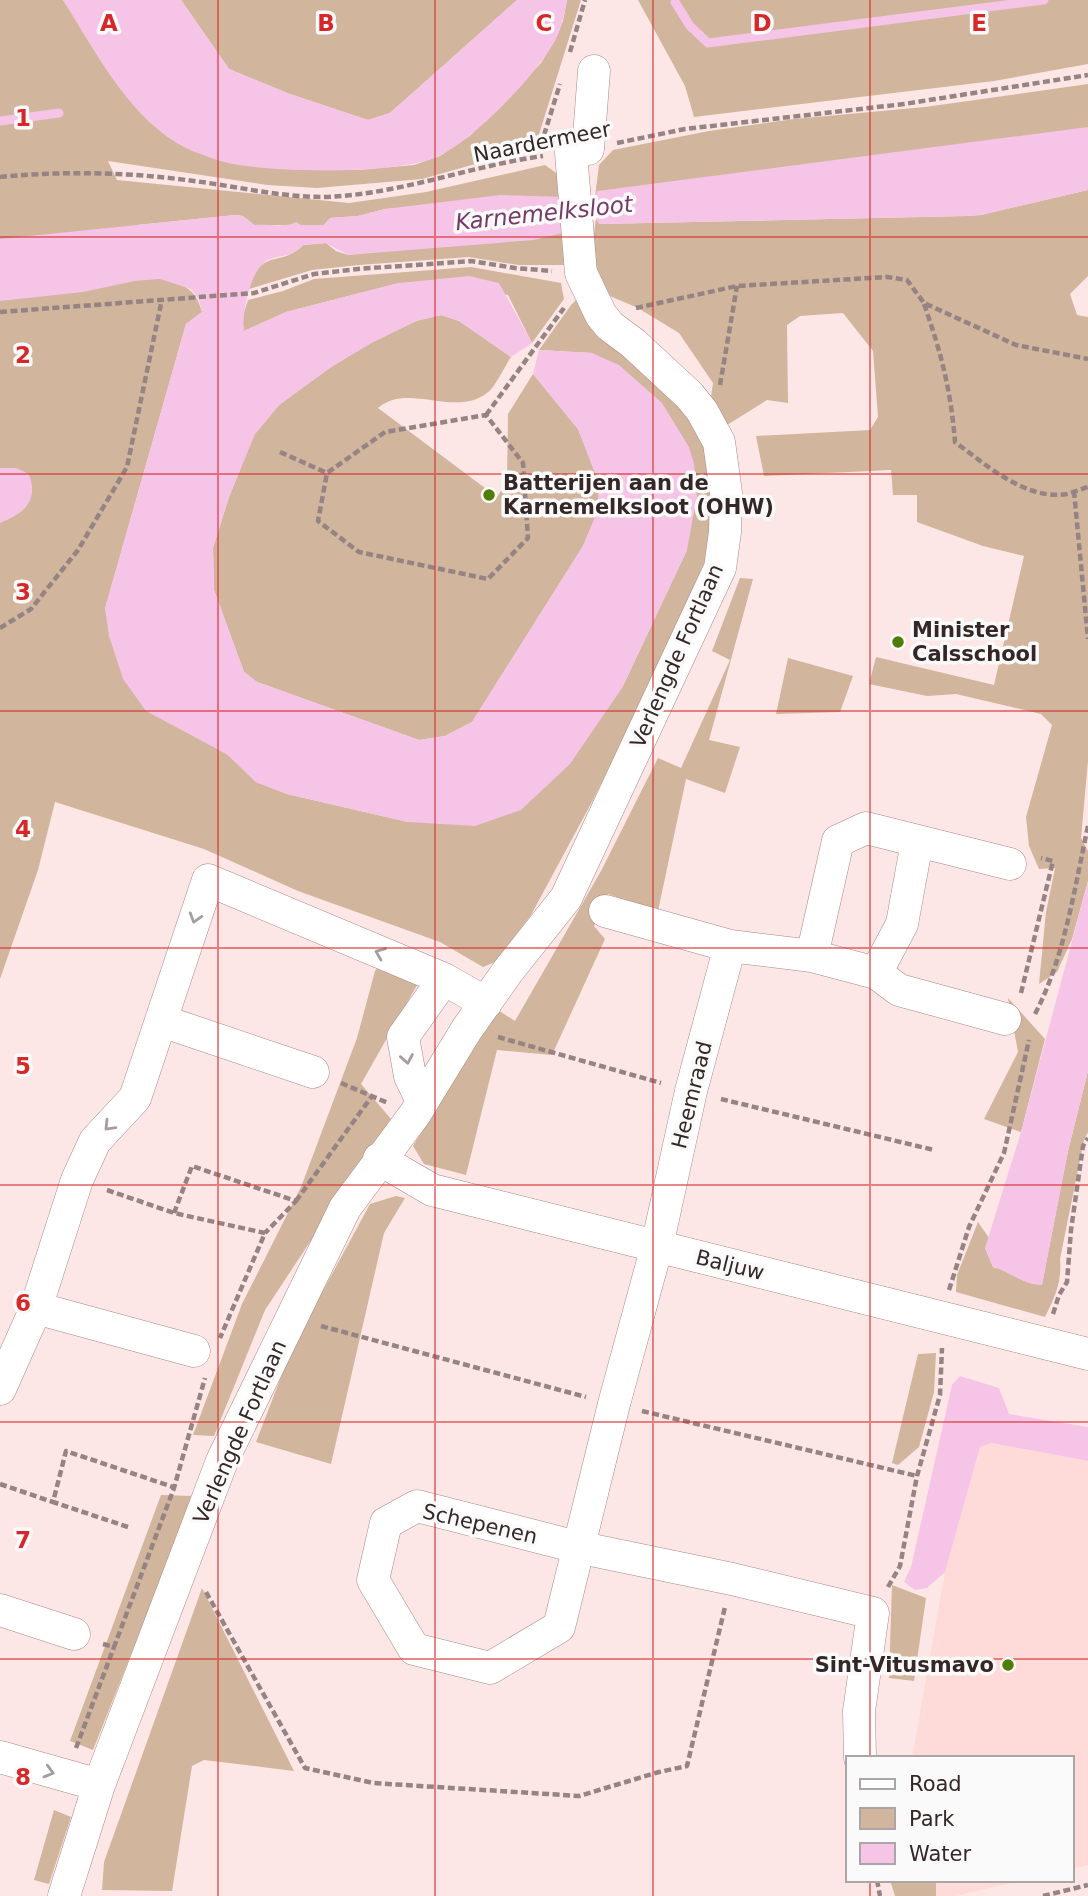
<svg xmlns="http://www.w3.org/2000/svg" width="1088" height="1896" font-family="'DejaVu Sans',sans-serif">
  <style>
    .built { fill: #fedbd9 }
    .green { fill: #d1b59c }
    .water { fill: #f5c4e6 }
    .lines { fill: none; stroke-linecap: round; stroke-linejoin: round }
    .stream { stroke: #f5c4e6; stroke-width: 9 }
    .minor-casing { stroke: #a88987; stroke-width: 33 }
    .path { stroke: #958483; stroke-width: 4.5; stroke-dasharray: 7 3.5; stroke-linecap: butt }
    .minor { stroke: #fff; stroke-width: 32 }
    .oneway { stroke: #a49e9d }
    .grid { fill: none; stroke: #d62828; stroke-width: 2; stroke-opacity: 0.55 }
    .poi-dot { fill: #507d03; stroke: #fafafa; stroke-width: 2.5 }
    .labels { text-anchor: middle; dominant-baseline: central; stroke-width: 7; stroke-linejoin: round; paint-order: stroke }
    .street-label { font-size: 21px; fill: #342726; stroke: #fafafa }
    .poi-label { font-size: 21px; font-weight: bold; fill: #342726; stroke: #fafafa; text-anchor: start }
    .water-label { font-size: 23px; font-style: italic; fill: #753a66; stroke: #fafafa }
    .grid-label { font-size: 23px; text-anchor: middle; font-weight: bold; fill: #d62828; stroke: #fafafa; stroke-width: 7; stroke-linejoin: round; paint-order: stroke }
  </style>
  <rect width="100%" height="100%" fill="#fce7e6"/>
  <path class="built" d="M992 1443 1088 1461V1865L1072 1869V1758H912L945 1572 980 1447Z
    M936 1880H1023L956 1896H936Z"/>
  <path class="green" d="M0 0H63L132 103 318 169 359 170 414 165 440 156 471 135 541 63 556 38 563 21 567 0H581L536 144 522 151 422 179 317 188 268 185 108 161 117 180 349 203 426 192 545 165 562 177 567 197 385 209 358 216 330 218 324 225H254L243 216 235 215 137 225 159 278C183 285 195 286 202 312L186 324 105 609 195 735 228 755 256 782 287 794 408 822 622 688 687 550 592 353 539 350 571 305 581 295 680 400 702 438 714 491 710 562 593 800 531 915 495 962 483 967 440 942 298 891 204 849 55 802 38 870 0 979Z
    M181 0H517L390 113 368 120 287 93 229 69Z
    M638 0H1088V64L994 81 694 117 685 86Z
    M1088 84V128L595 197 599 165 613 150 709 131 794 119 925 107Z
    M1088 190V276L1070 294 1077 315 1088 317V761L1081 838 1088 851V881L1072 939 1057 972 1039 984 1046 912 1055 868 1039 869 1029 846 1026 817 1052 725 1041 714 956 694 927 696 869 684 876 657 994 685 1024 556 983 546 917 522V495H893L891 470 764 476 756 436 870 430 878 417 873 351 843 313 800 316 787 325 788 403 767 400 727 425 711 397 713 383 679 333 638 308 603 293 594 281 593 240 596 219 600 224 967 216 981 215Z
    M570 231 571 265H518L469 257 359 265 312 270 249 289C260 247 281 268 303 245L326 243 336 251 348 255Z
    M471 267 561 283 564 299 532 343 508 295 399 283 286 312 244 331 242 319 248 300 283 291 314 279Z
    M441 315 459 321 511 357C505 366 495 388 487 393 454 418 408 382 378 408L497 497 507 482 508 414 533 374 578 429 600 484 597 513 583 546 472 722 445 736 419 740 257 682 244 672 214 590 213 548 229 497 254 435 279 405 331 367 371 343 416 321Z
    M740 578 753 579 709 740 740 747 725 793 686 779 658 911 608 894 594 926 605 939 552 1055 497 1050 466 1175 424 1164 413 1146 496 1009 515 1021 601 871 658 758 681 768 730 660 712 651Z
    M788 658 853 676 840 712 776 714Z
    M389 954 425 971 361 1084 391 1119 265 1310 214 1436 193 1435 242 1304 301 1187 357 1038 375 971Z
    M1008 998 1045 1039 1021 1132 984 1119 1018 1052Z
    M1088 1071V1132L1084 1140 1060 1259C1062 1282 1055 1297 1045 1317L956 1292 957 1275 978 1222 989 1238 985 1248 993 1267C1010 1271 1025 1286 1042 1284L1068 1151Z
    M396 1196 405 1198 384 1233 331 1464 256 1442 293 1346 370 1204Z
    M936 1353 934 1392 919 1447 898 1465 892 1463 918 1354Z
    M161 1495 194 1496 93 1750 70 1741Z
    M892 1585 926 1598 914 1681 889 1678Z
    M202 1588 294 1771 204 1760 192 1766 172 1891 102 1890 104 1862Z
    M54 1810 71 1817 49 1884 34 1880Z
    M890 1880H936V1896H895Z"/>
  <path class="water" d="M63 0H181L229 69 287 93 368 120 390 113 517 0H567C564 14 562 28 555 41 535 76 476 138 439 156 400 175 272 173 228 163 215 160 200 154 188 149 130 121 96 52 63 0Z
    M1088 127V190L981 215 967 216 599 224C594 215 594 201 597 191Z
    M500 195 567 197 570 231 534 240 348 255 326 243 303 245C290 258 283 254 268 260 251 267 241 315 244 331L286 312 399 283 469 276 499 283 532 343 511 357 459 321 441 315 416 321 371 343 331 367 279 405 255 434 229 497 213 548 214 590 244 672 257 682 419 740 445 736 472 722 583 546 597 513 599 484 578 429 533 374 539 350 592 353 619 365 662 403 689 447 694 464 697 496 687 550 622 688 570 764 521 810 475 826 408 822 287 794 256 782 228 755 146 711 123 679 109 636 105 608 186 324 202 312 199 300 191 289 160 279 135 281 83 292 0 301V239L235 215 243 216 255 225C268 224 285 228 296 222L301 225H324L330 218 358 216 385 209Z
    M0 468H16L29 474C39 502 24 513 0 523Z
    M1088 881V1071L1068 1151 1042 1285C1025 1286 1010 1271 993 1267L985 1248 1021 1132Z
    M960 1376 999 1388 1009 1414 1088 1427V1461L992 1443 980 1447 945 1572 927 1588 915 1590 904 1582 911 1567 952 1385Z"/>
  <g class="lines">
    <path class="stream" d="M675 2 690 26 708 43 1044 0
      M0 121 59 113"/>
    <defs>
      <path id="minor" d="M588 149 594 71
        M605 911 730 946 812 956 876 973 899 990 1005 1019
        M730 946 691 1091 657 1246 614 1404 559 1627 490 1668 414 1649 373 1580 386 1523 417 1506 577 1547 732 1579 873 1613 859 1711 860 1758
        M812 956 838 841 866 828 1010 864
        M876 973 902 924 917 842
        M162 1021 313 1072
        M422 1101 410 1076 403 1037 444 979 486 1003
        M379 1159 432 1190 1088 1354
        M36 1308 194 1351
        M0 1389 36 1308 77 1180 95 1141 135 1098 208 880 444 979
        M0 1610 74 1634
        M0 1757 99 1785
        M64 1896 99 1785 222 1461 345 1208 415 1114 467 1029 508 971 566 898 720 568 725 532 726 493 719 442 702 411 689 395 633 343 610 326 601 315 581 273 571 153"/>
    </defs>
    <use href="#minor" class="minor-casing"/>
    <path class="path" d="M570 52 585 0
      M544 135 560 84
      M617 143 685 129 904 104 1088 75
      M0 177C62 171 124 172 186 180 231 185 277 197 323 197 399 195 469 166 543 156
      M924 304C941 352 951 391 955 442 985 464 1026 501 1067 494 1074 492 1081 489 1088 487
      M636 308 737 286 887 277 907 280 924 303 1016 345 1088 359
      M0 312 254 293 314 274 358 269 471 261 515 268 552 271
      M720 385 737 286
      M486 415 564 308
      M280 452 327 473 385 432 486 415 523 463 528 538 488 579 359 552 318 521 327 473
      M1074 491 1088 639
      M0 628 31 609 78 550 127 467 162 299
      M1021 993 1053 861 1041 858
      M1035 1014C1065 956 1074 890 1088 826
      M498 1037 661 1083
      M341 1083 388 1103
      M721 1099 934 1150
      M107 1190 174 1213 265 1233 220 1338
      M296 1201 372 1096
      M174 1213 192 1166 296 1201 265 1233
      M949 1290 969 1227 1004 1153 1029 1040
      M1053 1314 1059 1295 1067 1282 1071 1230 1083 1146 1088 1138
      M321 1326 586 1397
      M642 1411 917 1476
      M0 1484 53 1502
      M128 1527 53 1502 66 1451 176 1488
      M888 1587 900 1566 917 1476 940 1395 942 1348
      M206 1592 305 1768 373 1783 579 1796 659 1772 687 1766 725 1607
      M103 1644 114 1647 174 1488 205 1378
      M76 1748 114 1647
      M877 1880 880 1896
      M1043 1896 1088 1885"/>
    <use href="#minor" class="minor"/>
  </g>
  <defs><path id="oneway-chevron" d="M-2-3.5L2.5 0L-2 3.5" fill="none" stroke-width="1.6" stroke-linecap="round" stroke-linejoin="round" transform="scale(1.75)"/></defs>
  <g class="oneway">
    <use href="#oneway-chevron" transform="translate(195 918) rotate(107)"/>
    <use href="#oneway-chevron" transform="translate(380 953) rotate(-158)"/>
    <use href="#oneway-chevron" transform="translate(407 1059) rotate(80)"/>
    <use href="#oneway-chevron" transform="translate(109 1126) rotate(134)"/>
    <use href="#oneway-chevron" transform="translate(49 1772) rotate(16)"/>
  </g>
  <path class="grid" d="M218 0V1896M435 0V1896M653 0V1896M870 0V1758M0 237H1088M0 474H1088M0 711H1088M0 948H1088M0 1185H1088M0 1422H1088M0 1659H1088M870 1880V1896"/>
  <g class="poi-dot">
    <circle cx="489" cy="495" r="7"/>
    <circle cx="898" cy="642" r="7"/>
    <circle cx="1008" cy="1665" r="7"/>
  </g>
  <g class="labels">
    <g class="street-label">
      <text transform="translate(542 142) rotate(-11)">Naardermeer</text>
      <text transform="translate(677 656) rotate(-66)">Verlengde Fortlaan</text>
      <text transform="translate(692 1095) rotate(-76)">Heemraad</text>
      <text transform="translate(730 1265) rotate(14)">Baljuw</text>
      <text transform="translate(240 1432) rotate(-66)">Verlengde Fortlaan</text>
      <text transform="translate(480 1524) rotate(13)">Schepenen</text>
    </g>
    <g class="poi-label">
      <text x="503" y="483">Batterijen aan de<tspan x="503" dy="24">Karnemelksloot (OHW)</tspan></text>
      <text x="912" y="630">Minister<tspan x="912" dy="24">Calsschool</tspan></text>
      <text x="994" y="1665" text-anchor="end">Sint-Vitusmavo</text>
    </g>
    <g class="water-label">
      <text transform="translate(544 213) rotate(-6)">Karnemelksloot</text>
    </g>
  </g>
  <g class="grid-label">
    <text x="109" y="31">A</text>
    <text x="326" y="31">B</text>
    <text x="544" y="31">C</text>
    <text x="762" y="31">D</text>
    <text x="979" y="31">E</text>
    <text x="23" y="126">1</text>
    <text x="23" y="363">2</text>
    <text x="23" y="600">3</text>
    <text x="23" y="837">4</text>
    <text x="23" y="1074">5</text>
    <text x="23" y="1311">6</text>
    <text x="23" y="1548">7</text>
    <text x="23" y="1785">8</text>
  </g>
  <rect x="846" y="1756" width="228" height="126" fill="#fafafa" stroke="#aba6a5" stroke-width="2"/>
  <rect x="860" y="1779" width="35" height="10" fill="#ffffff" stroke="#aba6a5" stroke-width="2"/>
  <text x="909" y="1791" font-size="21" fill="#342726">Road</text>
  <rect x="860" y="1808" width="35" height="21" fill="#d1b59c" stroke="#aba6a5" stroke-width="2"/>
  <text x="909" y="1826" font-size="21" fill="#342726">Park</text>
  <rect x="860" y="1843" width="35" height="21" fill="#f5c4e6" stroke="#aba6a5" stroke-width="2"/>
  <text x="909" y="1861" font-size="21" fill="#342726">Water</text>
</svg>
